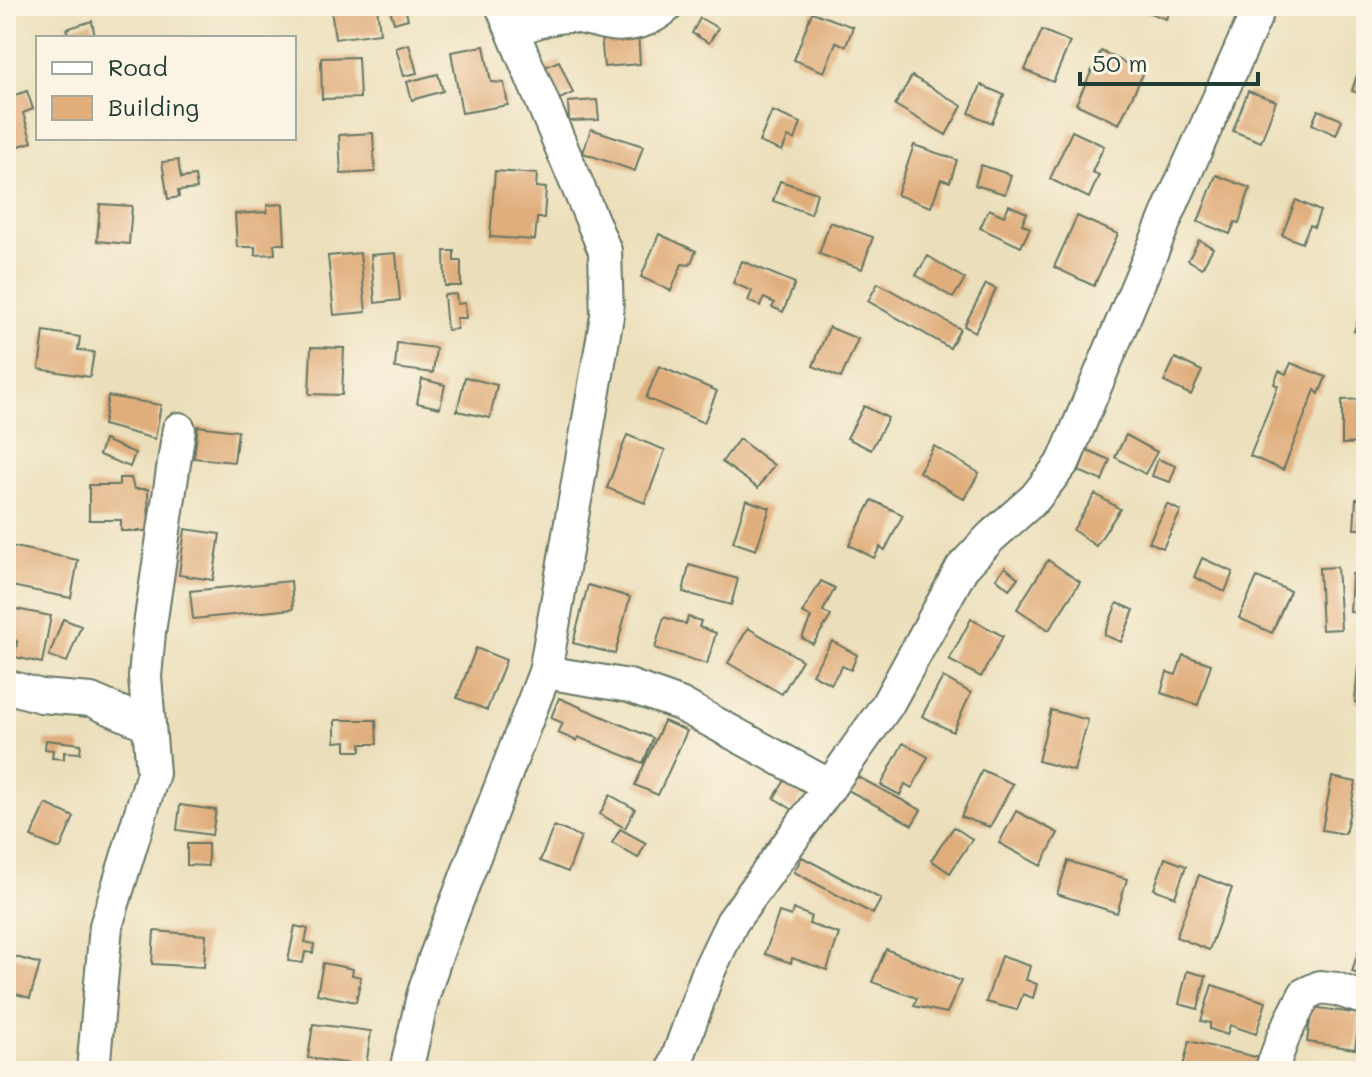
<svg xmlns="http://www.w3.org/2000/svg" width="1372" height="1077" font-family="Mali,sans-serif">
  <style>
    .building { fill: #e0ad7b }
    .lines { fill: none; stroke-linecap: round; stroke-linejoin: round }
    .minor-casing { stroke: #667663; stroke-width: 36 }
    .minor { stroke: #fff; stroke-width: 32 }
  </style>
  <rect width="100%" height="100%" fill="#fcf5e5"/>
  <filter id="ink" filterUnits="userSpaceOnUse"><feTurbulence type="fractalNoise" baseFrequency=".0125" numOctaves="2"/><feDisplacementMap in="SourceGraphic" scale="16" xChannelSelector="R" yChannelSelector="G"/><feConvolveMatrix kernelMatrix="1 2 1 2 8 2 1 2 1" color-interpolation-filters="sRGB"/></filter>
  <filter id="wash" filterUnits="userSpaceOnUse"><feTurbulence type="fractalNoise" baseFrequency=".006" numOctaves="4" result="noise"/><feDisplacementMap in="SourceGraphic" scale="32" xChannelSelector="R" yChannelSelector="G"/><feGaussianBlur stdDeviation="1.8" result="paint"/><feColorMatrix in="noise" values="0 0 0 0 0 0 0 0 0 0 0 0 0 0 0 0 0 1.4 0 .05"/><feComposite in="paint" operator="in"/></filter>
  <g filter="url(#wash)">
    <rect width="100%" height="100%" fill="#ebdfbb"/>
    <g id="blocks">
      <path class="building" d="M356 6H377L380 33 335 39 331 9Z
        M389 6H415L416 9 406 12 408 19 394 23Z
        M1131 6H1171L1166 19Z
        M812 12 853 27 846 46 836 42 824 72 794 60Z
        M700 18 718 28 709 43 692 33Z
        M92 21 95 38H70L66 29Z
        M1042 30 1070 42 1053 82 1025 70Z
        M638 32 640 64 604 67 601 35Z
        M409 44 417 73 404 76 396 48Z
        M484 46 491 82 504 83 508 105 462 113 451 52Z
        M1101 51 1144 72 1119 124 1076 104Z
        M358 57 360 98 322 99 321 58Z
        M559 61 573 93 553 102 538 70Z
        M438 74 443 91 412 100 407 82Z
        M1357 75 1366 78V86L1363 95 1352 91Z
        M912 76 962 106 946 135 895 105Z
        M981 85 1004 95 992 123 969 113Z
        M27 91 33 109 23 113 32 142 6 150V98Z
        M1248 91 1276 101 1261 142 1233 131Z
        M597 100 599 120 569 121 568 102Z
        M1318 110 1342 120 1336 135 1312 124Z
        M772 111 801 123 795 140 788 137 782 151 759 142Z
        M591 129 643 146 635 171 583 153Z
        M1072 131 1104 146 1092 172 1099 175 1089 198 1050 179Z
        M373 133 375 172 341 174 339 135Z
        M914 145 957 160 950 182 941 179 931 207 897 195Z
        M178 160 181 178 195 176 197 189 178 191 179 197 168 199 162 162Z
        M981 165 1011 175 1005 194 975 185Z
        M495 171 537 174 536 187 546 188 544 218H537L535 240 490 237Z
        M1216 175 1250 188 1239 223 1235 222 1230 234 1198 222Z
        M780 181 817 193 811 214 773 201Z
        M1296 200 1320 211 1314 227 1310 225 1302 243 1282 235Z
        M100 204 132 206 129 244 97 241Z
        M283 204 285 244H274L275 254 255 255V247H237L235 214 267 212V205Z
        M1009 205 1027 213 1022 224 1030 228 1021 247 980 228 989 209 1004 216Z
        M1077 216 1118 234 1094 286 1054 267Z
        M830 222 873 237 862 269 819 254Z
        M659 234 696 251 690 265 682 264 671 291 641 277Z
        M1199 240 1213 248 1202 268 1188 260Z
        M444 251H454V261H461V286H445Z
        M360 253 366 312 334 315 328 256Z
        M396 253 400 300 375 303 371 255Z
        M928 256 965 279 953 298 916 275Z
        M742 261 795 283 783 312 772 307 775 303 764 298 760 306 748 301 752 291 733 283Z
        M878 283 960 329 950 348 868 301Z
        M986 284 996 289 975 332 964 326Z
        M456 294 457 304 465 303 466 318H456L457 329 447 330 444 295Z
        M1366 297V335L1354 331Z
        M829 327 858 339 841 378 813 366Z
        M44 331 80 337 78 350 94 352 90 377 39 369Z
        M397 343 436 348 433 373 395 368Z
        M311 347 344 348 342 395 309 394Z
        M1175 358 1202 371 1191 395 1164 382Z
        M1291 363 1326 377 1319 394 1315 390 1283 470 1250 456 1278 386 1274 384 1279 371 1286 374Z
        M659 366 717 391 704 423 646 398Z
        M465 377 497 385 490 418 457 411Z
        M422 379 445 385 440 408 417 403Z
        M108 396 161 405 155 439 103 425Z
        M1366 399V443L1342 444V400Z
        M864 406 888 418 871 450 847 438Z
        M198 426 238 431 234 462 194 458Z
        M627 435 665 450 645 503 607 488Z
        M1126 435 1157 452 1145 474 1115 457Z
        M739 439 774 465 758 488 722 462Z
        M104 440 135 453 130 467 99 455Z
        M934 446 979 473 964 499 919 472Z
        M1087 450 1110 460 1102 481 1079 471Z
        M1158 459 1176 466 1170 482 1152 476Z
        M119 478H131L134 489H148L149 531H121V520H89V485H119Z
        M1095 494 1120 509 1096 546 1073 530Z
        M1356 499H1366V529H1354Z
        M746 500 770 508 756 550 733 542Z
        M872 500 903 515 885 550 880 547 874 558 849 545Z
        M1167 504 1181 511 1163 548 1149 542Z
        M185 529 220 534 213 580 179 575Z
        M10 546 78 560 71 598 6 585V568Z
        M1202 558 1233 572 1225 592 1194 577Z
        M1048 560 1080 582 1049 630 1017 609Z
        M689 565 738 579 731 605 683 592Z
        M1005 567 1018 578 1009 589 996 578Z
        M1337 567 1341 629 1322 630 1319 568Z
        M1352 574 1366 575V613L1350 612Z
        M1257 577 1290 591 1272 633 1239 618Z
        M291 581 293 609 193 619 190 591Z
        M821 581 835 588 823 611 831 616 813 644 802 638 811 617 802 613Z
        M588 585 630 597 615 654 573 643Z
        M1117 603 1134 610 1121 642 1104 635Z
        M6 607 51 616 42 663 15 657 17 641 6 638Z
        M664 617 686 624 688 617 701 621 699 627 716 633 707 664 655 648Z
        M63 619 81 626 67 662 49 656Z
        M971 619 1003 636 981 677 949 660Z
        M748 628 802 660 782 694 728 663Z
        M832 641 857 655 851 670 842 666 831 684 812 674Z
        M476 648 506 660 487 710 457 698Z
        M1183 655 1211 664 1198 705 1161 693 1167 672 1176 675Z
        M1358 666 1366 667V733L1359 732 1362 703 1355 702Z
        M943 677 971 693 953 732 922 716Z
        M559 698 653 738 643 763 578 737 577 741 558 733 563 723 551 718Z
        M1051 710 1088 720 1074 771 1038 761Z
        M335 720H376L377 744H361V751H346V741L335 742Z
        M664 721 687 731 658 795 635 785Z
        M46 740 81 744 80 753 64 752V759L52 758 53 750 45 749Z
        M903 743 928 757 912 788 905 784 900 795 881 785Z
        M982 770 1013 784 990 827 961 817Z
        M854 775 921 810 912 825 846 789Z
        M787 777 807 789 793 810 774 798Z
        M1332 777 1356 782 1345 834 1322 830Z
        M1361 783 1366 784V816L1356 814Z
        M610 795 635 809 625 828 600 814Z
        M46 804 74 817 60 849 31 837Z
        M180 805 216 810 212 835 177 830Z
        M1016 811 1058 833 1041 866 999 843Z
        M554 826 581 837 568 872 540 861Z
        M954 827 972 839 950 873 931 860Z
        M620 829 646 843 638 858 612 843Z
        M187 844H208V866L187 865Z
        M802 857 881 899 873 914 794 872Z
        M1165 858 1186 866 1175 897 1154 889Z
        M1068 861 1127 879 1117 913 1057 894Z
        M1199 875 1232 888 1209 950 1176 937Z
        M793 909 811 916 809 924 839 934 827 970 792 958 791 963 765 954 779 912 791 916Z
        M295 926 308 929 305 942 314 944 313 953 305 952 303 963 288 961Z
        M1365 929H1366V976L1352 972Z
        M154 931 206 935 204 967 152 964Z
        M886 949 961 981 947 1013 914 1006 917 998 872 982Z
        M6 954 40 964 30 998 6 991Z
        M1001 956 1030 966 1026 980 1037 984 1033 998 1023 994 1017 1010 986 1002Z
        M323 963 353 969 352 975 361 977 356 1002 317 994Z
        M1187 971 1206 976 1198 1009 1179 1004Z
        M1212 985 1266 1002 1256 1034 1230 1025 1227 1035 1210 1029V1023L1201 1021Z
        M1312 1007 1360 1014 1355 1049 1307 1042Z
        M313 1024 371 1031 366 1066 308 1058Z
        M1189 1041 1264 1059 1261 1071H1182Z"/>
    </g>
  </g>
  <g filter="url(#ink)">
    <use href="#blocks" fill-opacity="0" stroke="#667663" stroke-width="2"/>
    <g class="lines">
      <defs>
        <path id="minor" d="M512 30C532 24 552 15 573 16 585 17 597 22 610 24 631 27 652 20 667 6
          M545 672 629 686 680 704 830 786
          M6 686 41 696 91 700 149 725
          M93 1071 106 926 153 773 145 677 149 632 179 429
          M406 1071 423 996 435 958 545 672 607 316 605 251 502 6
          M673 1071 709 970 732 922 830 786 887 705 962 568 991 537 1035 498 1064 461 1173 201 1260 6
          M1271 1071 1284 1035 1305 994 1320 987 1336 989 1366 999"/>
      </defs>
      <use href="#minor" class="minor-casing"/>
      <use href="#minor" class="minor"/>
    </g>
  </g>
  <rect width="1372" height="1077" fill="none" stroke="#fcf5e5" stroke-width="32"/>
  <rect x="36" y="36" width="260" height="104" fill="#fcf5e5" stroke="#a4ab9e" stroke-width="2"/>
  <rect x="52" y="62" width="40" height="12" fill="#ffffff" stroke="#a4ab9e" stroke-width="2"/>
  <text x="108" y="76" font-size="24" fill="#1f3d34">Road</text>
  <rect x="52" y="96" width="40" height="24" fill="#e0ad7b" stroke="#a4ab9e" stroke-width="2"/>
  <text x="108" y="116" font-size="24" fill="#1f3d34">Building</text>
  <path d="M1080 72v12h178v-12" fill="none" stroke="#1f3d34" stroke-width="4"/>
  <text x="1092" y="72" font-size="24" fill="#1f3d34" stroke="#fcf5e5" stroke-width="6" paint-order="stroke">50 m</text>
</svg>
